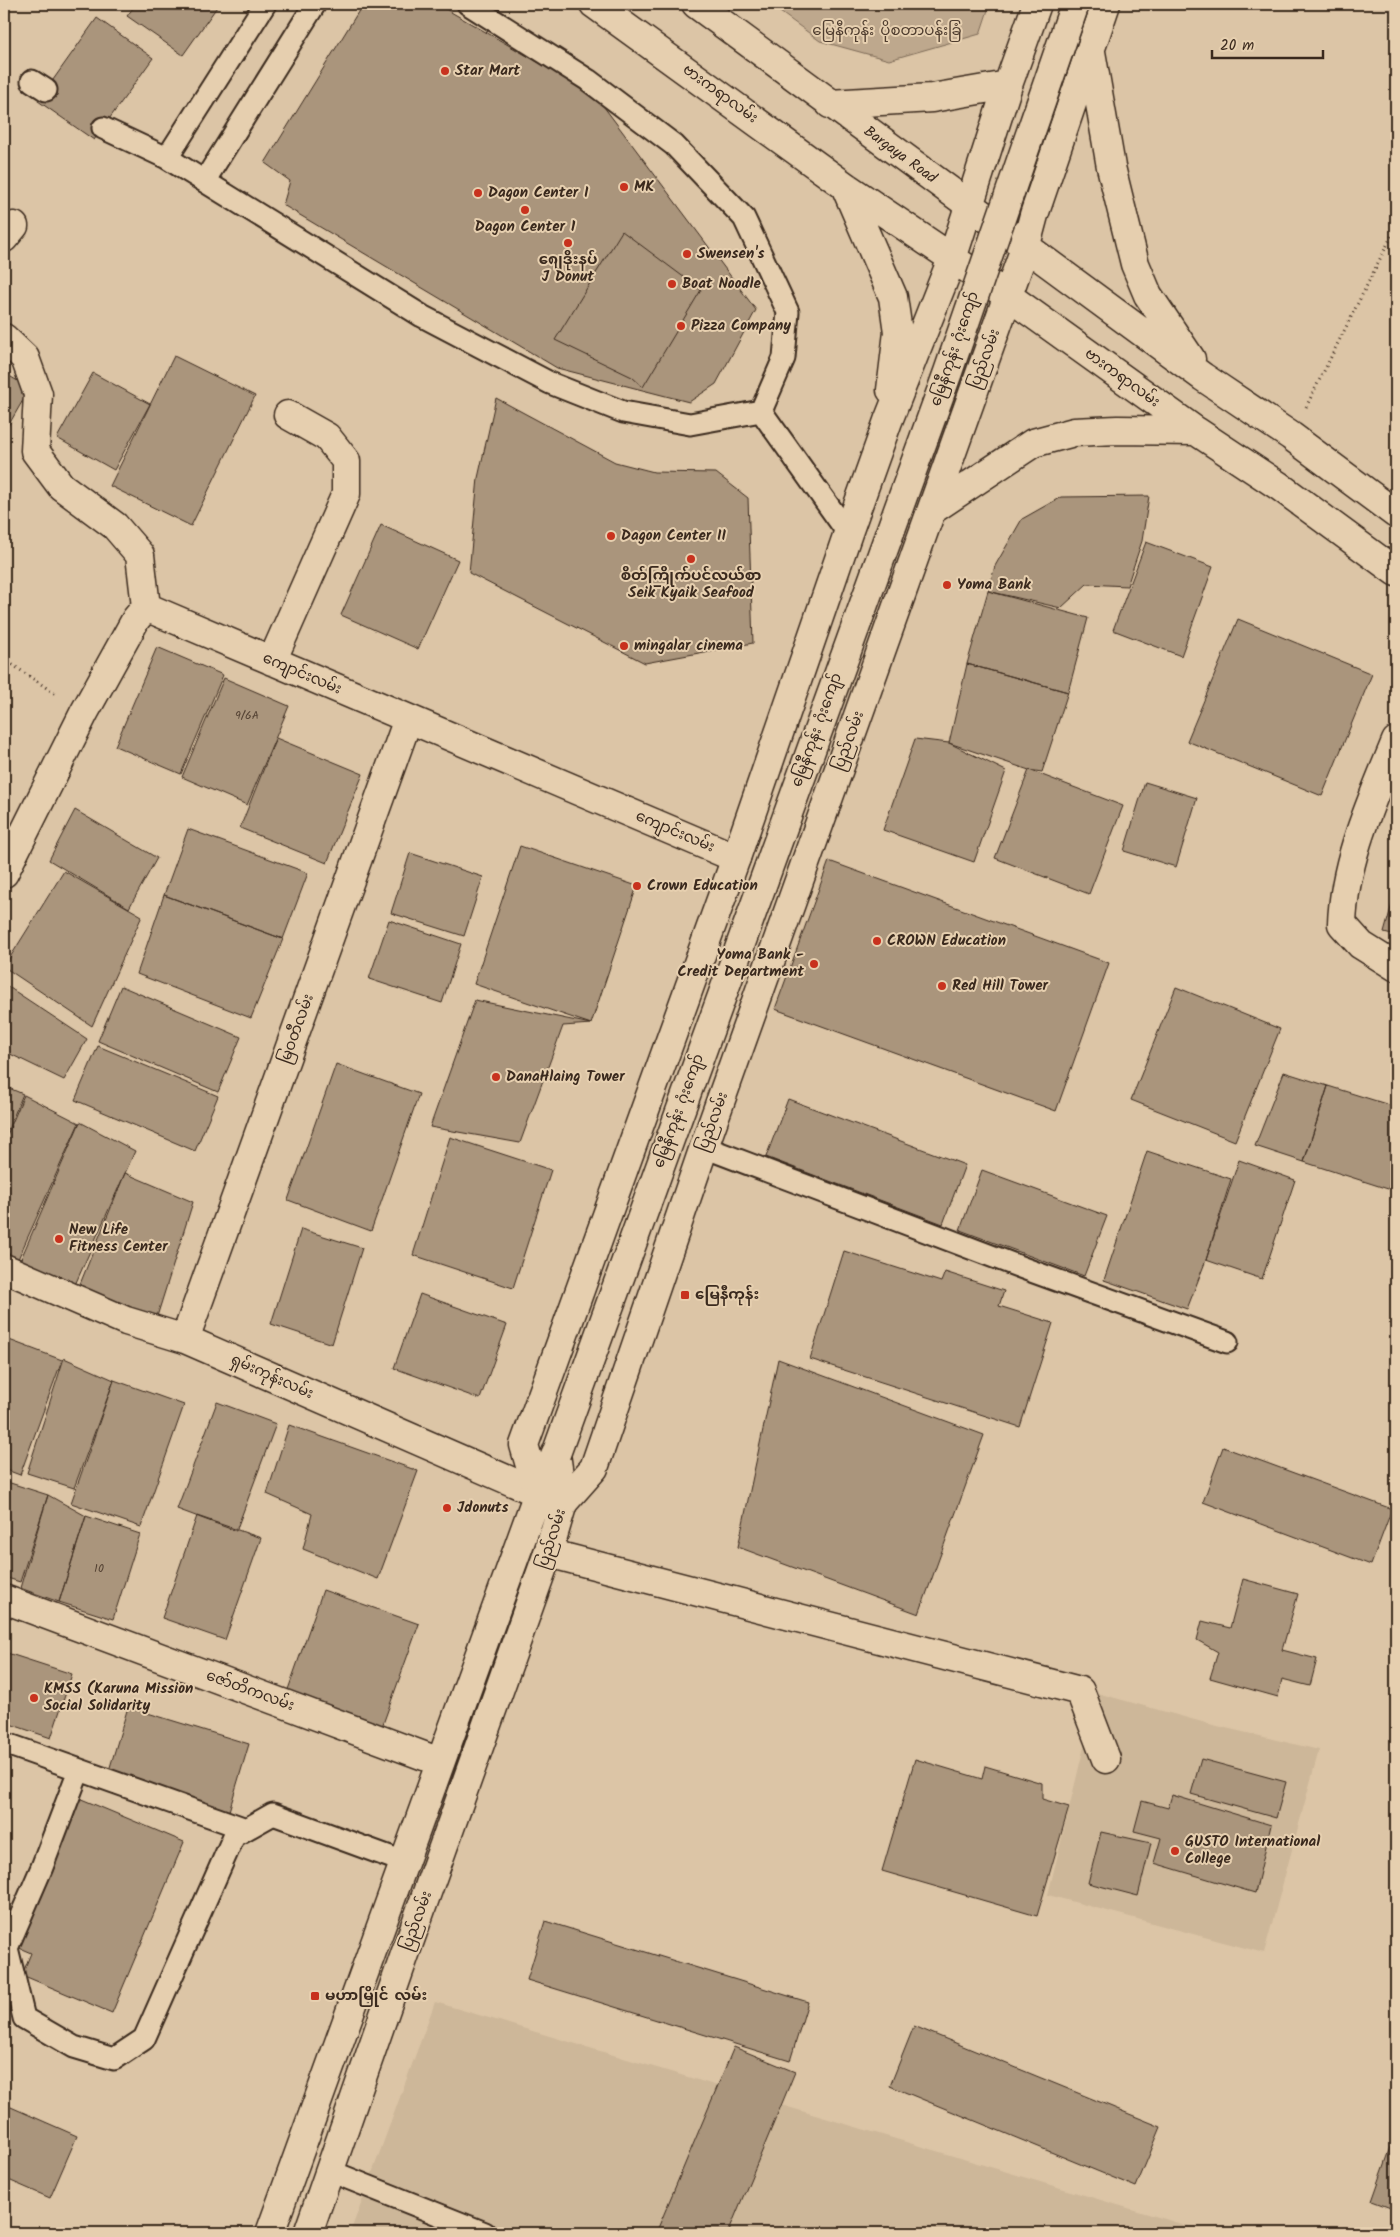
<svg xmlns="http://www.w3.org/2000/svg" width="1400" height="2237" font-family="Kalam,'Noto Sans Myanmar',sans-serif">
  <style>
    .built { fill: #cdb799 }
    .green { fill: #bea88d; stroke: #7c6956 }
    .building { fill: #aa957c; stroke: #3b2a1e }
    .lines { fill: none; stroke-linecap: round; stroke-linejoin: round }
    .lane-casing { stroke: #3b2a1e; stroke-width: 25 }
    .street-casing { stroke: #3b2a1e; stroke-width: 31 }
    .primary-casing { stroke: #3b2a1e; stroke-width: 31 }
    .highway-casing { stroke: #3b2a1e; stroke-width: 31 }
    .path { stroke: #3b2a1e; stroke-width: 3; stroke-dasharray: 1 4; stroke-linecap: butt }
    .lane { stroke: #e6cfaf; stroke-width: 21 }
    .street { stroke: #e6cfaf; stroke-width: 28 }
    .primary { stroke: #e6cfaf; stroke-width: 28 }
    .highway { stroke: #e6cfaf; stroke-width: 28 }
    .highway-bridge-casing { stroke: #3b2a1e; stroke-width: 31; stroke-linecap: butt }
    .highway-bridge { stroke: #e6cfaf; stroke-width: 28 }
    .poi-dot { fill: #c8321e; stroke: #e6cfaf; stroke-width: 2 }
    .labels { text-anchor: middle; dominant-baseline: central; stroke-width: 4; stroke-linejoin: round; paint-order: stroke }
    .number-label { font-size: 12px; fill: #574536 }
    .park-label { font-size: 15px; fill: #4f3d2f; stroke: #e6cfaf }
    .poi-label { font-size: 15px; font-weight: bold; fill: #3b2a1e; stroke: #e6cfaf; text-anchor: start }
    .street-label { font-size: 15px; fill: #3b2a1e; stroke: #e6cfaf }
  </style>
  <rect width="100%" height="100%" fill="#dcc5a6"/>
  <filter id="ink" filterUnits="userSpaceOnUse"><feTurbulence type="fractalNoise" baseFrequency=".02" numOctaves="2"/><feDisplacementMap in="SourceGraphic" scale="10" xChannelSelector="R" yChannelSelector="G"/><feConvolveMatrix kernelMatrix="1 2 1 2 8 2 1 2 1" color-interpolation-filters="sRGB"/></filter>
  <g filter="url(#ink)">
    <path class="built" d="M1097 1693 1213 1725 1319 1750 1264 1953 1048 1895Z
      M435 2002 1212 2233H350Z"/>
    <path class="green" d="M769 4H990L980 34 889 60 820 41Z"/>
    <path class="building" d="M136 4H219L183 55 127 16Z
      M363 4H437L595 95 756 310 716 384 689 402 557 368 283 205 290 181 265 163Z
      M97 18 153 58 94 140 38 101Z
      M622 231 701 290 643 387 632 377 555 340Z
      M174 356 255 396 191 526 110 486Z
      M4 373 30 388 4 433Z
      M93 373 150 404 114 470 57 438Z
      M496 398 615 462 654 472 716 473 748 498 753 643 645 663 469 573 478 478Z
      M1149 496 1142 541 1127 586 1087 584 1061 608 988 591 995 566 1022 519 1061 497Z
      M381 525 458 560 418 649 341 615Z
      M1146 542 1213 567 1181 656 1113 630Z
      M988 591 1088 618 1068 692 967 664Z
      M1238 619 1372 674 1322 796 1187 741Z
      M157 647 223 675 181 774 115 746Z
      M967 664 1068 692 1042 772 1029 770 949 743Z
      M224 678 289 706 247 805 182 777Z
      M276 738 363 774 327 863 240 828Z
      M915 739 949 743 1006 771 974 862 883 830Z
      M1029 770 1123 806 1089 894 995 858Z
      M1145 782 1197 798 1176 867 1124 851Z
      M75 810 157 858 129 908 49 860Z
      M188 829 308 873 283 939 164 895Z
      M520 846 637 886 591 1024 474 984Z
      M410 853 483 877 464 936 391 913Z
      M829 861 1109 963 1056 1111 775 1009Z
      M64 871 142 916 92 1026 4 967Z
      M1396 890V936L1384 933Z
      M164 895 283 939 251 1018 137 974Z
      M389 920 461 944 442 1003 369 979Z
      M4 984 87 1039 64 1080 4 1051Z
      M121 986 241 1037 218 1092 98 1041Z
      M1176 987 1280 1029 1235 1141 1131 1100Z
      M475 1000 591 1024 563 1026 520 1143 430 1127Z
      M98 1046 218 1096 195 1151 75 1100Z
      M336 1064 419 1094 371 1231 288 1200Z
      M1284 1072 1328 1086 1304 1162 1255 1146Z
      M4 1086 23 1094 4 1139Z
      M1328 1086 1396 1107V1165L1388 1189 1304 1162Z
      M24 1095 79 1123 18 1259 4 1252V1142Z
      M788 1099 965 1165 943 1224 766 1157Z
      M80 1122 135 1151 74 1287 20 1261Z
      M450 1137 551 1170 513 1288 413 1255Z
      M1147 1151 1231 1179 1206 1260 1187 1309 1104 1280Z
      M1239 1160 1295 1180 1262 1279 1206 1260Z
      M982 1170 1107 1216 1084 1276 960 1230Z
      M125 1173 193 1202 154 1326 76 1294Z
      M301 1229 362 1248 332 1344 271 1324Z
      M844 1251 941 1282 945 1272 1004 1291 999 1306 1053 1323 1020 1427 810 1359Z
      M420 1294 507 1325 480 1399 394 1368Z
      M4 1338 62 1360 20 1475 4 1469Z
      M64 1358 114 1380 74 1488 27 1473Z
      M778 1359 984 1435 919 1614 738 1547Z
      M114 1380 184 1405 141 1527 71 1503Z
      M217 1402 276 1424 236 1531 177 1509Z
      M289 1425 418 1471 378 1579 303 1549 312 1514 267 1494Z
      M1223 1447 1392 1509 1371 1565 1203 1502Z
      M4 1481 48 1495 20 1582 4 1577Z
      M48 1495 86 1516 59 1602 20 1588Z
      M86 1516 140 1534 113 1619 59 1602Z
      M197 1516 261 1538 225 1640 162 1618Z
      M1243 1579 1298 1594 1282 1650 1317 1659 1310 1686 1282 1679 1278 1697 1210 1678 1218 1652 1197 1640 1202 1621 1230 1628Z
      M323 1590 419 1624 379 1735 284 1701Z
      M4 1652 72 1674 51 1738 4 1722Z
      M128 1707 249 1744 229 1811 108 1774Z
      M915 1759 982 1779 985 1766 1042 1783V1799L1069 1807 1037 1916 882 1871Z
      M1201 1759 1286 1782 1276 1818 1191 1794Z
      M1172 1795 1271 1825 1255 1893 1154 1863 1161 1838 1134 1831 1142 1801 1168 1808Z
      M79 1798 184 1842 112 2013 22 1975 31 1953 10 1944Z
      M1101 1832 1151 1843 1138 1896 1088 1883Z
      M545 1921 808 2002 790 2061 527 1980Z
      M914 2026 1161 2127 1136 2187 890 2086Z
      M734 2047 795 2072 728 2233H656Z
      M4 2104 77 2136 50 2198 4 2178Z
      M1396 2133V2210L1372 2201Z"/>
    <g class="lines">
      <defs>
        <path id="lane" d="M468 4 588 80 674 145 744 218 788 312 784 358 761 411
          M32 81 46 90
          M103 128 167 158 422 316 550 383 623 412 690 424 761 411
          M167 158 265 4
          M205 180 315 4
          M761 411 848 533
          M704 1147 1023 1268 1227 1342
          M4 1743 246 1829
          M79 1770 42 1867 7 1948 24 2018 74 2047 114 2059 144 2039 234 1836 273 1814 404 1862
          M330 2171 485 2233"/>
        <path id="street" d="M4 238 14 226
          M4 338 25 358 38 394 35 451 61 486 115 526 140 555 146 607
          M272 661 346 494V461L327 437 288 415
          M1396 741C1372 800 1344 860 1342 924L1361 945 1396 967
          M4 873 84 713 136 619 146 607 736 858
          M4 1268 126 1321 185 1339 538 1493
          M185 1339 408 719
          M548 1553 1080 1691 1106 1759
          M4 1599 440 1762"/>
        <path id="primary" d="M594 4 845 186 1008 296 1196 431 1279 486 1396 572
          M696 4 1203 377 1291 436 1396 514
          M1091 52 1111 167 1135 264 1148 295 1191 359
          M830 104 932 98 1008 85
          M845 186 893 297 898 332 891 390
          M932 510 1033 443 1074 432 1117 430 1196 431
          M538 1493 524 1445 736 858 848 533 888 421 952 259 1008 85 1037 4
          M563 1503 594 1468 704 1147 1026 245 1034 215 1106 4"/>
        <path id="highway" d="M270 2233 538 1493 556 1454
          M308 2233 404 1957 548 1553 563 1503 556 1454"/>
      </defs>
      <use href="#lane" class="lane-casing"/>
      <use href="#street" class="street-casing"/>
      <use href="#primary" class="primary-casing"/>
      <use href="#highway" class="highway-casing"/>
      <path class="path" d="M1306 407 1396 227
        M4 659 57 695"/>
      <use href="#lane" class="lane"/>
      <use href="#street" class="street"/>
      <use href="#primary" class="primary"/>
      <use href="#highway" class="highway"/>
      <defs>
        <path id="highway-bridge" d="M556 1454 948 372 1075 4"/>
      </defs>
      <use href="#highway-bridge" class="highway-bridge-casing"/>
      <use href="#highway-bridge" class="highway-bridge"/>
    </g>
  </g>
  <g class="poi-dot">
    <circle cx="445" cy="71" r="5"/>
    <circle cx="624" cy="187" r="5"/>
    <circle cx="478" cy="193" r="5"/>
    <circle cx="525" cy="210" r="5"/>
    <circle cx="568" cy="243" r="5"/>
    <circle cx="687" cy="254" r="5"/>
    <circle cx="672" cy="284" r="5"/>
    <circle cx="681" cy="326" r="5"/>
    <circle cx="611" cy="536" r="5"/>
    <circle cx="691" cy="559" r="5"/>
    <circle cx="947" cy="585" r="5"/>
    <circle cx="624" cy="646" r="5"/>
    <circle cx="637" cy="886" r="5"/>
    <circle cx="877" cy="941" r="5"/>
    <circle cx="814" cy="964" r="5"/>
    <circle cx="942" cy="986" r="5"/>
    <circle cx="496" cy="1077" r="5"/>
    <circle cx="59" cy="1239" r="5"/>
    <rect x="680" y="1290" width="10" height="10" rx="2.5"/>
    <circle cx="447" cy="1508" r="5"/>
    <circle cx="34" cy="1698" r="5"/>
    <circle cx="1175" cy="1851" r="5"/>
    <rect x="310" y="1991" width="10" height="10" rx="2.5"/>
  </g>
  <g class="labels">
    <g class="number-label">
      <text x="247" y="715">9/6A</text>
      <text x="99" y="1568">10</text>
    </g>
    <g class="park-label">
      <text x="887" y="31">မြေနီကုန်း ပိုစတာပန်းခြံ</text>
    </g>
    <g class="poi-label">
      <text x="455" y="71">Star Mart</text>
      <text x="634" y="187">MK</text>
      <text x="488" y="193">Dagon Center I</text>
      <text x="525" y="227" text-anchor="middle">Dagon Center 1</text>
      <text x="697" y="254">Swensen's</text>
      <text x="568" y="260" text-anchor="middle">၈ျေဒိုးနပ်<tspan x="568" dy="17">J Donut</tspan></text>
      <text x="682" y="284">Boat Noodle</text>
      <text x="691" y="326">Pizza Company</text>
      <text x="621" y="536">Dagon Center II</text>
      <text x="691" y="576" text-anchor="middle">စိတ်ကြိုက်ပင်လယ်စာ<tspan x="691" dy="17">Seik Kyaik Seafood</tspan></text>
      <text x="957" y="585">Yoma Bank</text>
      <text x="634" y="646">mingalar cinema</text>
      <text x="647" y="886">Crown Education</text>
      <text x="887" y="941">CROWN Education</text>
      <text x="804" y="955" text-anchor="end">Yoma Bank -<tspan x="804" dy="17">Credit Department</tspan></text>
      <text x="952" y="986">Red Hill Tower</text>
      <text x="506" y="1077">DanaHlaing Tower</text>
      <text x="69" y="1230">New Life<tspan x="69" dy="17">Fitness Center</tspan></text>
      <text x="695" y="1295">မြေနီကုန်း</text>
      <text x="457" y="1508">Jdonuts</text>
      <text x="44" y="1689">KMSS (Karuna Mission<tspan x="44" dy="17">Social Solidarity</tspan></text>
      <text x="1185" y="1842">GUSTO International<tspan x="1185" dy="17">College</tspan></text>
      <text x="325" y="1996">မဟာမြိုင် လမ်း</text>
    </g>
    <g class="street-label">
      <text transform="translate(720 94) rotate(36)">ဗားကရာလမ်း</text>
      <text transform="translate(900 155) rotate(36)">Bargaya Road</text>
      <text transform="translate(955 349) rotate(-71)">မြေနီကုန်း ဂုံးကျော်</text>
      <text transform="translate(985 359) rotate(-70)">ပြည်လမ်း</text>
      <text transform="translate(1122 378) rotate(36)">ဗားကရာလမ်း</text>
      <text transform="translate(302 674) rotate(23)">ကျောင်းလမ်း</text>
      <text transform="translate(817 730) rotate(-70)">မြေနီကုန်း ဂုံးကျော်</text>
      <text transform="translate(849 741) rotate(-70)">ပြည်လမ်း</text>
      <text transform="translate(675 832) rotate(23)">ကျောင်းလမ်း</text>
      <text transform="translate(297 1029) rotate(-70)">မြဝတီလမ်း</text>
      <text transform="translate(679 1111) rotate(-70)">မြေနီကုန်း ဂုံးကျော်</text>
      <text transform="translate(713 1122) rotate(-70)">ပြည်လမ်း</text>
      <text transform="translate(272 1377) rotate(24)">ရှမ်းကုန်းလမ်း</text>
      <text transform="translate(552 1539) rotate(-72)">ပြည်လမ်း</text>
      <text transform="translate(250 1691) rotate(20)">ဇော်တိကလမ်း</text>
      <text transform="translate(417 1921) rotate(-70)">ပြည်လမ်း</text>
    </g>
  </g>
  <rect width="1400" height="2237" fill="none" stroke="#e6cfaf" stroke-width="20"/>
  <rect x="10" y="10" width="1380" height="2217" fill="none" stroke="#3b2a1e" stroke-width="2" filter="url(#ink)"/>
  <path d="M1212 50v8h111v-8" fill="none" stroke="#3b2a1e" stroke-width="2.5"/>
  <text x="1220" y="50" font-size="15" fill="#3b2a1e" stroke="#e6cfaf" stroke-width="4" paint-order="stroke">20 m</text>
</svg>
